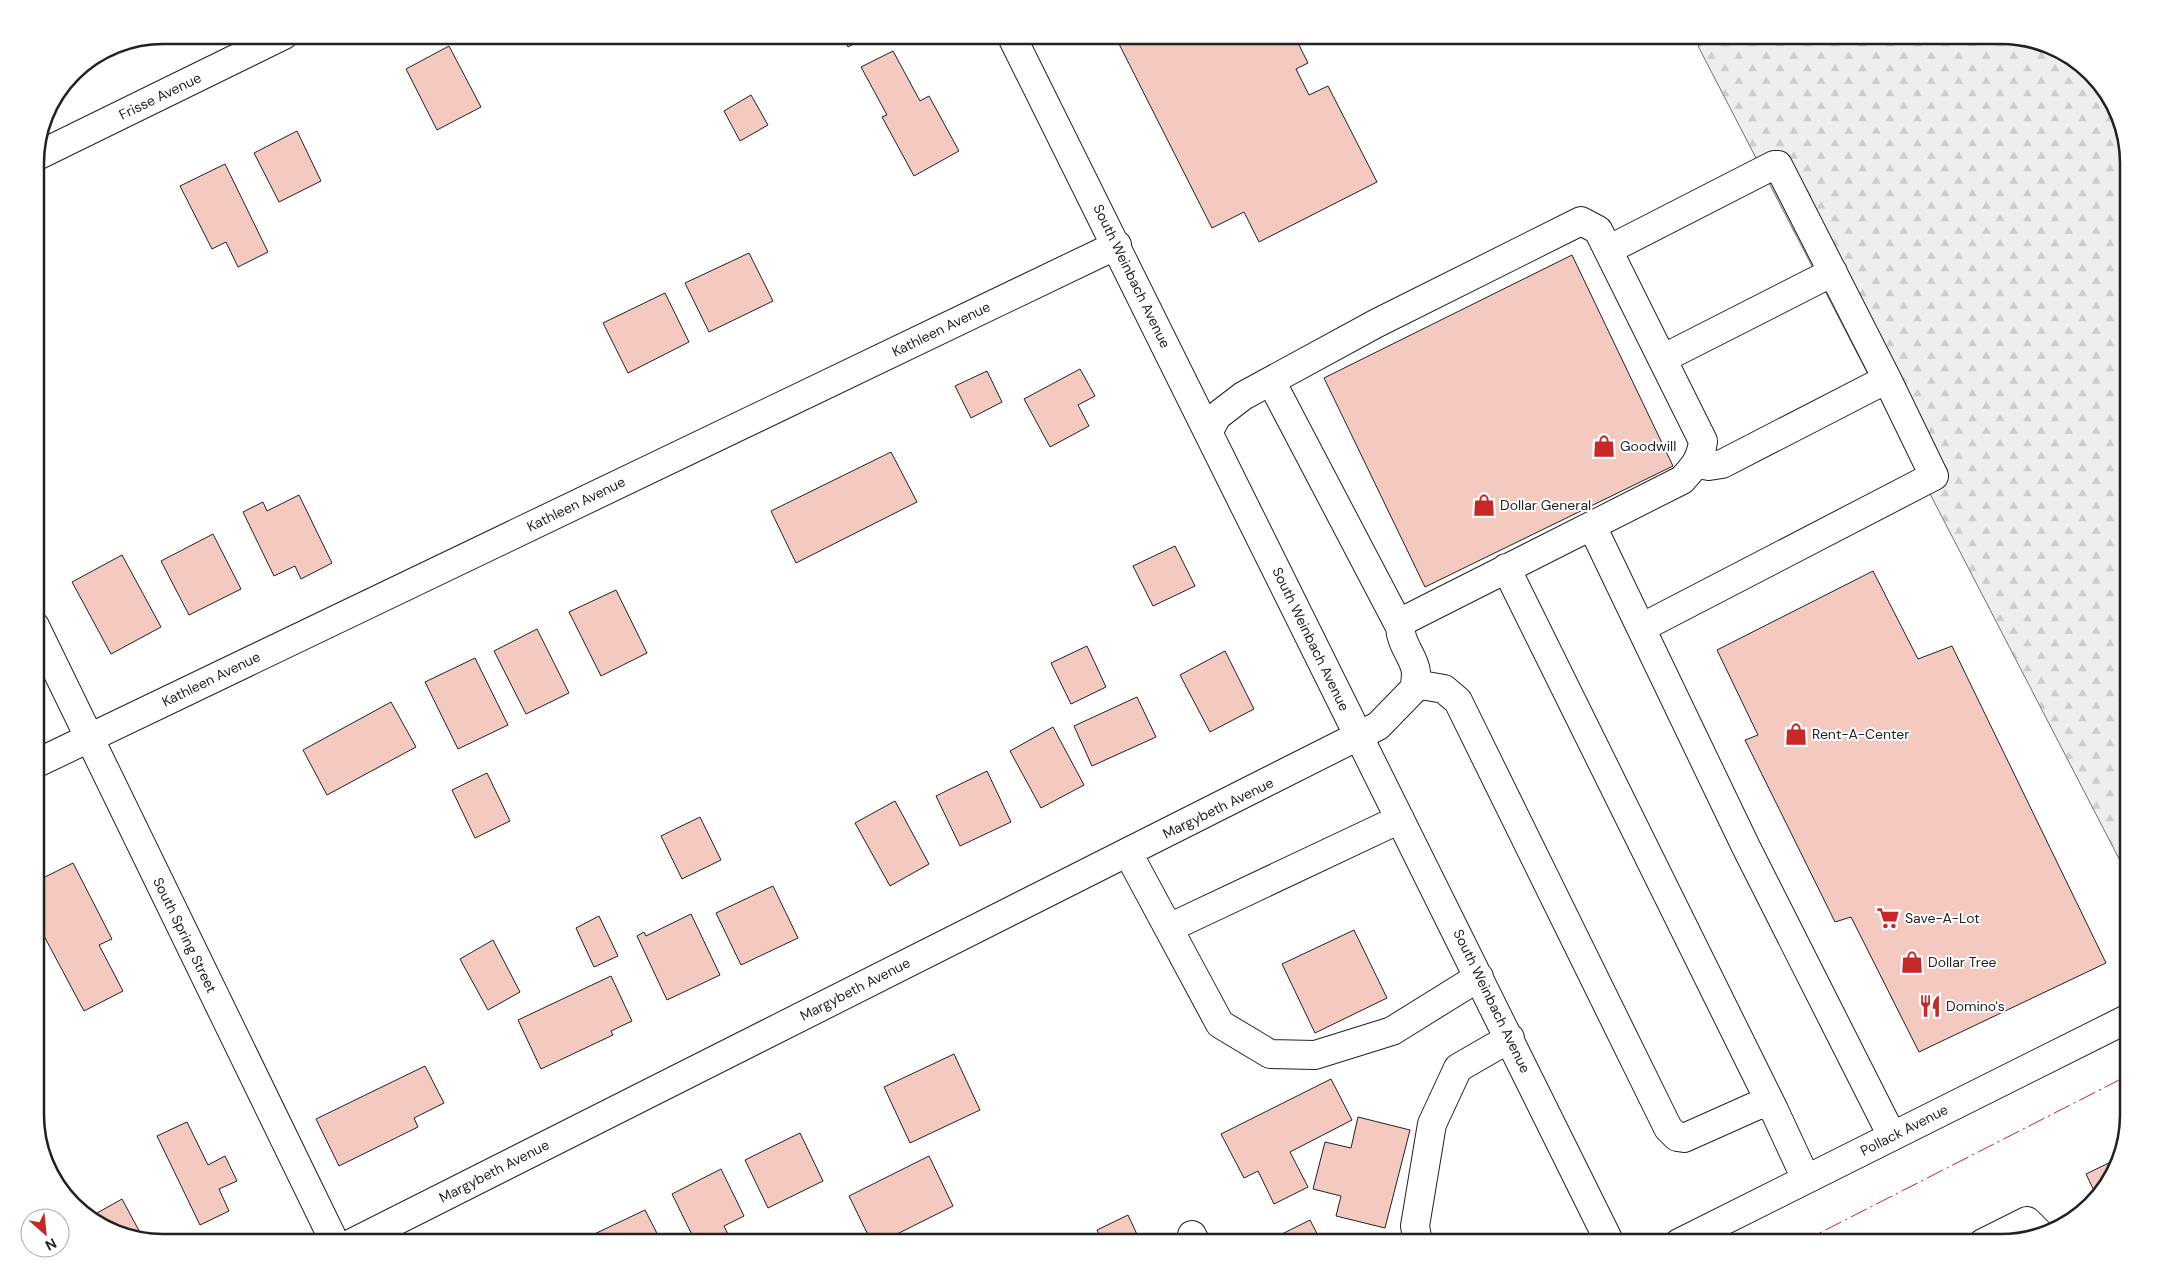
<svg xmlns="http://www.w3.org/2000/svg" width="2164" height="1278" font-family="'DM Sans',sans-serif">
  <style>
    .forest { fill: url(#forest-firs); stroke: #6f6f6f }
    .building { fill: #f3c9c0; stroke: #222 }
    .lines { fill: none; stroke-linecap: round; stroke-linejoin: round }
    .minor-casing { stroke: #222; stroke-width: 30 }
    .minor { stroke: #fff; stroke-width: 28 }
    .power { stroke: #c62828; stroke-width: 1; stroke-dasharray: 18 4 2.5 4; stroke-linecap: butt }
    .labels { text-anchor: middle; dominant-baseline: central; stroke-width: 4; stroke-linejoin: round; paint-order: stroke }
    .street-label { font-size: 14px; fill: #222; stroke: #fff }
    .poi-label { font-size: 14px; fill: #222; stroke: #fff; text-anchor: start }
    .rim { fill: none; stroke: #222; stroke-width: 2.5 }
  </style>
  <defs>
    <pattern id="forest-firs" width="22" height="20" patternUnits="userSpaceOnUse" patternTransform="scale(1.25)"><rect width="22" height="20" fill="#eee"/><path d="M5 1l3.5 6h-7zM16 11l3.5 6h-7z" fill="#ccc"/></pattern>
  </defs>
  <rect width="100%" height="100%" fill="#fff"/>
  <path class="forest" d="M1713 35H2001L2065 52 2112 99 2129 155V878L1698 46Z"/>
  <path class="building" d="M842 35H870L848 47Z
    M1127 35H1294L1308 63 1296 69 1309 95 1328 86 1377 182 1259 242 1244 212 1212 228 1117 40Z
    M449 46 481 107 437 130 406 69Z
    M893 51 920 101 929 96 959 151 914 176 882 117 887 115 861 67Z
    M751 95 768 125 740 141 724 111Z
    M297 131 321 181 279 202 254 153Z
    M225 164 268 252 238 267 226 242 212 249 180 186Z
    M749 253 773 301 709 332 685 283Z
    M1572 255 1673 466 1425 587 1324 378Z
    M665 293 689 342 628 373 603 323Z
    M1080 369 1095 396 1078 405 1089 426 1050 447 1024 399Z
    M987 371 1002 402 971 418 955 386Z
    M891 452 917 502 796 563 771 511Z
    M299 495 332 563 301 579 295 566 274 576 243 512 263 502 267 511Z
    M213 534 241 589 189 615 161 561Z
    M1175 546 1195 586 1153 606 1133 566Z
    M122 555 161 627 111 654 72 582Z
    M1873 571 1918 659 1952 646 2106 963 1919 1052 1851 917 1835 922 1745 740 1758 735 1717 650Z
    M616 590 647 653 601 676 569 612Z
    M537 629 569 693 526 714 494 651Z
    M1087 646 1106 687 1071 704 1051 663Z
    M1225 651 1254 709 1210 732 1180 675Z
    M475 658 508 725 458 749 425 682Z
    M1137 697 1156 737 1092 766 1074 726Z
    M391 702 416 747 327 795 303 750Z
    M1053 727 1084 785 1041 808 1010 751Z
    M987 771 1011 822 960 846 936 796Z
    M487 773 510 821 475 838 452 790Z
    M895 801 929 864 890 886 855 823Z
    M700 817 721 860 682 879 661 836Z
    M73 863 112 939 99 945 123 991 84 1011 35 919V882Z
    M773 886 798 938 741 965 716 913Z
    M691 914 720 975 667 1000 637 936 644 932 646 936Z
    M599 916 618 956 594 967 576 928Z
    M1354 930 1387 998 1315 1033 1282 964Z
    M493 940 520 992 488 1010 460 959Z
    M611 976 632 1021 611 1031 613 1035 541 1069 518 1020Z
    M954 1054 980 1110 910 1143 884 1087Z
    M425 1066 444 1103 414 1118 418 1127 339 1166 316 1119Z
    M1331 1079 1352 1120 1290 1152 1308 1187 1274 1204 1258 1171 1244 1178 1221 1134Z
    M1358 1117 1410 1130 1385 1228 1336 1216 1341 1196 1313 1189 1325 1142 1351 1148Z
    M187 1122 208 1165 225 1156 237 1181 219 1189 229 1211 200 1225 157 1136Z
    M800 1133 823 1181 768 1208 745 1160Z
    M929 1156 953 1206 879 1243H872L849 1196Z
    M2117 1159 2112 1179 2096 1195 2086 1174Z
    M721 1169 744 1216 724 1226 732 1243H696L672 1194Z
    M122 1199 143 1238 99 1226 90 1217Z
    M645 1210 662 1243H591L588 1237Z
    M1128 1215 1141 1243H1103L1097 1230Z
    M1310 1220 1322 1243H1264Z"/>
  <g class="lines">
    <defs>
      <path id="minor" d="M1011 35 1610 1243
        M35 157 284 35
        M1608 250 1774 165H1778L1887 379 1934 476 1641 628
        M1662 359 1833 272
        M1271 381 1400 627
        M1697 464 1709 466 1722 464 1887 379
        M1592 526 1746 847 1892 1136
        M1506 568 1774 1110 1806 1179
        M35 626 335 1243
        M1415 684 1444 689 1458 701 1668 1128 1677 1137 1684 1138 1758 1105H1766L1774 1110
        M35 764 1117 245
        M1128 853 1220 1024 1270 1054 1315 1055 1392 1031 1479 977
        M1169 928 1400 819
        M1192 1235 1196 1243
        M352 1243 1378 726 1415 688C1415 683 1416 677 1416 672 1414 656 1401 646 1400 627L1407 619 1682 480C1694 467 1701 459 1703 441L1598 230 1581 221 1377 323 1243 396 1217 416 1209 431
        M1418 1243 1415 1226 1432 1124 1458 1068 1510 1038
        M1679 1243 2129 1018
        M1983 1243 2027 1221 2039 1233"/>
    </defs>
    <use href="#minor" class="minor-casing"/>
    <use href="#minor" class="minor"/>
    <path class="power" d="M1800 1243 2129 1075"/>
  </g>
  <defs>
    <symbol id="shop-bare" viewBox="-9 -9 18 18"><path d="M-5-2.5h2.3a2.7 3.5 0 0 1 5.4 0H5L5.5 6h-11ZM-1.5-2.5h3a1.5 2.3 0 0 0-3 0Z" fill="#c62828" stroke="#fff" stroke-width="2.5" paint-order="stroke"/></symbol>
    <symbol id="supermarket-bare" viewBox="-9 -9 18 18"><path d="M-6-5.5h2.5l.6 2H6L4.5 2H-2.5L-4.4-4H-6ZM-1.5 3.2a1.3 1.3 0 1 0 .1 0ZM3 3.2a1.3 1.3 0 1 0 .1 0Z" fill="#c62828" stroke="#fff" stroke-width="2.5" paint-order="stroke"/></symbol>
    <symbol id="restaurant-bare" viewBox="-9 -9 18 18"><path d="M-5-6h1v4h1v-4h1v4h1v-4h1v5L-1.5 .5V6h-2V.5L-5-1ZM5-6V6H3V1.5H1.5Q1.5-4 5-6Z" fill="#c62828" stroke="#fff" stroke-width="2.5" paint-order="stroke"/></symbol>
  </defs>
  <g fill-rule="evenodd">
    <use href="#shop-bare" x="1588" y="430" width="32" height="32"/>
    <use href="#shop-bare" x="1468" y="489" width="32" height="32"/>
    <use href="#shop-bare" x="1780" y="718" width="32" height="32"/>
    <use href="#supermarket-bare" x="1872" y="902" width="32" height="32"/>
    <use href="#shop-bare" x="1896" y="946" width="32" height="32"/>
    <use href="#restaurant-bare" x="1914" y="990" width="32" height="32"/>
  </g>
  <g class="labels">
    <g class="street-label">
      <text transform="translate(160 96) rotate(-26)">Frisse Avenue</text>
      <text transform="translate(1132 276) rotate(64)">South Weinbach Avenue</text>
      <text transform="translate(941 329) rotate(-26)">Kathleen Avenue</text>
      <text transform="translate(576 504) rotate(-26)">Kathleen Avenue</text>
      <text transform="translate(1311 639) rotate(64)">South Weinbach Avenue</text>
      <text transform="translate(211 679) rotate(-26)">Kathleen Avenue</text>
      <text transform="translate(1218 808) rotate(-26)">Margybeth Avenue</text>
      <text transform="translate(185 935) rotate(64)">South Spring Street</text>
      <text transform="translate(855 989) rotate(-27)">Margybeth Avenue</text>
      <text transform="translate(1492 1001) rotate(64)">South Weinbach Avenue</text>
      <text transform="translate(1904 1130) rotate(-27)">Pollack Avenue</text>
      <text transform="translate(494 1171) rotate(-27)">Margybeth Avenue</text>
    </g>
    <g class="poi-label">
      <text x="1620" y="446">Goodwill</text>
      <text x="1500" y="505">Dollar General</text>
      <text x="1812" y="734">Rent-A-Center</text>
      <text x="1905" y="918">Save-A-Lot</text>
      <text x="1928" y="962">Dollar Tree</text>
      <text x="1946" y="1006">Domino's</text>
    </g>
  </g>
  <path d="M0 0H2164V1278H0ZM163 44H2001A119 119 0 0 1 2120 163V1115A119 119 0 0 1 2001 1234H163A119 119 0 0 1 44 1115V163A119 119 0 0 1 163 44Z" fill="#fff" fill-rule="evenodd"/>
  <path class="rim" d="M163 44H2001A119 119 0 0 1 2120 163V1115A119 119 0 0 1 2001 1234H163A119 119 0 0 1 44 1115V163A119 119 0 0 1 163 44Z"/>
  <g transform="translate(45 1233) rotate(153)"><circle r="24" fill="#ffffff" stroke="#a7a7a7"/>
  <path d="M0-4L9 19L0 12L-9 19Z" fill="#c62828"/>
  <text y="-8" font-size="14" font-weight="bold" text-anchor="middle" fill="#222222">N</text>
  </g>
</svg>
